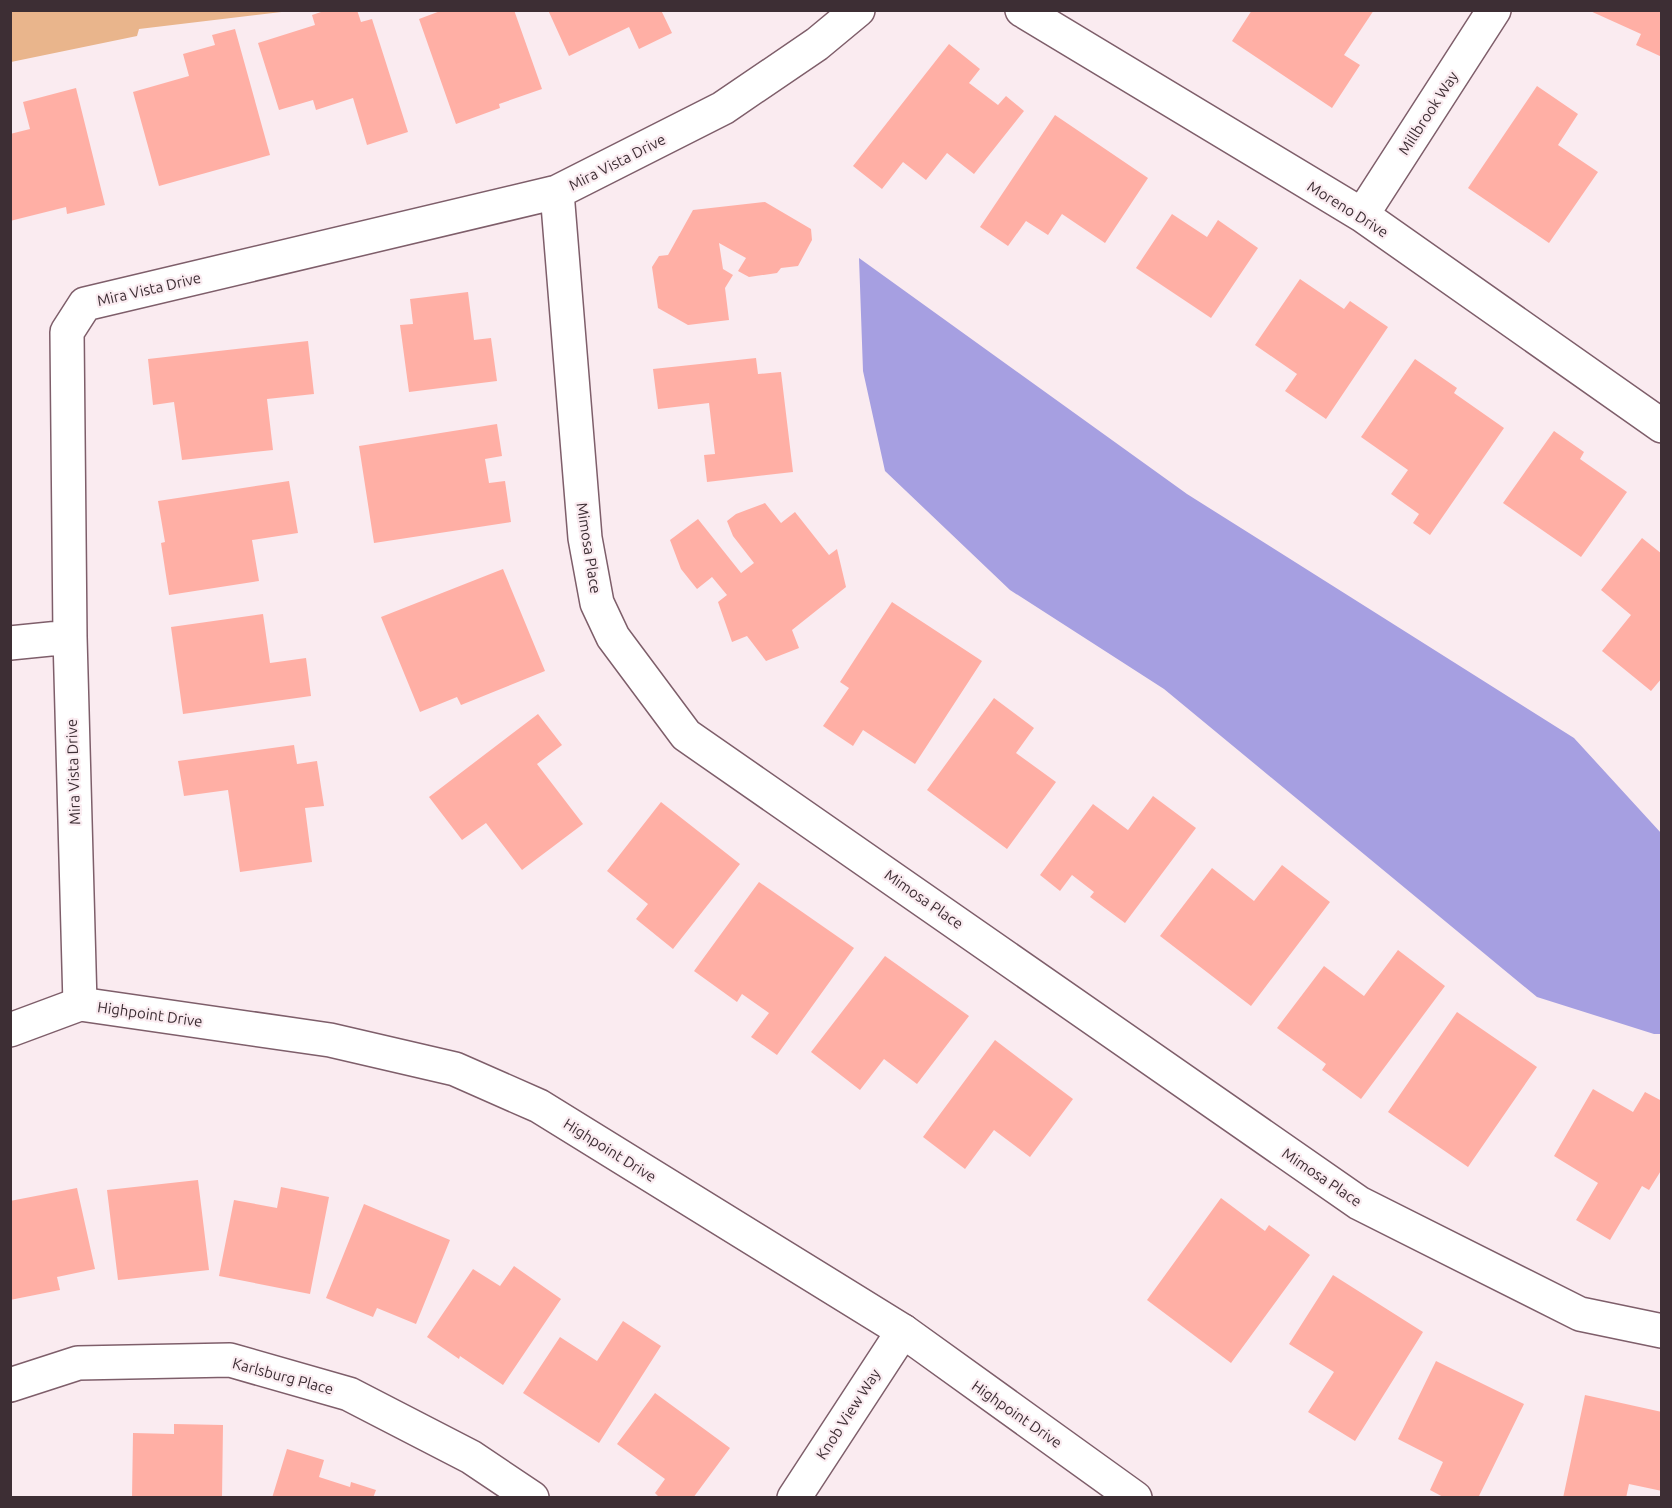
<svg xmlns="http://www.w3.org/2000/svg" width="1672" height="1508" font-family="Ubuntu,sans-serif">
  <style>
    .green { fill: #e9b58c }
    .water { fill: #a69fe1 }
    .building { fill: #ffafa5 }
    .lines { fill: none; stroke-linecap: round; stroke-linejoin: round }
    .street-casing { stroke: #7e5e6a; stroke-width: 36 }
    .secondary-casing { stroke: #7e5e6a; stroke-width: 36 }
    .street { stroke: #fff; stroke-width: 33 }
    .secondary { stroke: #fff; stroke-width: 33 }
    .labels { text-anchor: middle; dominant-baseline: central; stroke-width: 4.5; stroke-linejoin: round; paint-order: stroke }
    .street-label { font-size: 15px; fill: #3d2e34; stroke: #faebf0 }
  </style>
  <rect width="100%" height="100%" fill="#faebf0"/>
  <path class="green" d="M11 10H290V11L139 29 137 36 11 62Z"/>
  <path class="water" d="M859 258 1187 494 1574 738 1661 833V1034H1654L1537 997 1164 689 1010 590 885 471 863 371Z"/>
  <path class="building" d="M327 10H357L361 22 372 19 408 132 367 145 353 98 316 110 313 100 279 110 258 43 315 25 312 15Z
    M443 10H514L542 89 499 104 500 108 456 124 419 19Z
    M548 10H661L672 33 639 49 629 27 569 56Z
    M1252 10H1374L1344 55 1360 65 1332 108 1232 41Z
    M1588 10H1662V57L1636 45 1641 34Z
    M235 29 270 155 159 186 133 92 189 76 183 54 215 45 212 35Z
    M949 44 980 69 969 83 998 105 1006 96 1024 111 974 174 947 153 926 180 903 162 882 189 853 166Z
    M1537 86 1578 114 1558 145 1598 172 1549 243 1468 188Z
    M76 88 105 205 67 214 66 207 10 221V134L30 129 23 102Z
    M1055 115 1148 178 1105 243 1062 214 1048 235 1026 221 1008 246 980 227Z
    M765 202 811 229 812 240 798 266 781 268 777 273 749 277 738 271 746 258 719 243 723 269 733 275 725 288 729 320 688 325 658 308 652 267 659 256 668 255 693 210Z
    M1172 214 1207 237 1218 220 1258 248 1211 318 1136 268Z
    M1300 279 1344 309 1350 301 1388 327 1326 419 1285 391 1297 374 1255 345Z
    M468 292 474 340 491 338 497 381 409 392 400 325 413 324 410 299Z
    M308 341 314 394 267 399 273 450 182 460 174 402 153 405 148 359Z
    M756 358 758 374 781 372 793 472 707 482 704 455 715 454 709 403 658 409 653 369Z
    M1415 359 1457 388 1454 393 1504 428 1430 535 1413 523 1419 514 1391 494 1408 470 1361 437Z
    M497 424 502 456 485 459 489 483 505 481 511 522 374 543 359 446Z
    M1554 431 1584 452 1580 459 1627 492 1581 557 1503 503Z
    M289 481 298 533 252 540 259 581 169 595 161 543 165 542 158 501Z
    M765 503 781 523 795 512 829 555 837 549 846 587 792 630 799 648 766 661 747 636 732 642 718 602 727 595 712 577 697 589 681 569 670 540 698 519 741 573 754 563 733 536 727 521 736 514Z
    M1642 538 1662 554V678L1651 691 1602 651 1631 615 1601 590Z
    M503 569 545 671 461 705 457 697 420 712 381 617Z
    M892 602 982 661 915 764 863 730 853 746 823 726 849 688 840 682Z
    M263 614 270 663 306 658 311 696 183 714 171 627Z
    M994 698 1034 728 1016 753 1056 782 1007 849 927 790Z
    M538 714 562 745 537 764 583 824 522 870 486 823 462 840 429 797Z
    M294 745 297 764 317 761 324 806 305 808 312 862 240 872 228 790 184 796 178 761Z
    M1153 796 1196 828 1125 923 1090 897 1094 892 1072 875 1060 891 1040 875 1093 804 1128 830Z
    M661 802 740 864 673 949 636 919 648 904 607 871Z
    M1282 865 1330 902 1251 1006 1160 936 1212 868 1254 901Z
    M759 882 854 948 777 1055 751 1037 769 1013 742 994 737 1002 694 971Z
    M1398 950 1445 986 1361 1099 1322 1070 1326 1064 1277 1028 1324 966 1364 996Z
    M885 956 969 1016 917 1084 884 1059 860 1090 811 1052Z
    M1457 1012 1537 1067 1468 1167 1388 1112Z
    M995 1040 1073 1099 1030 1157 994 1130 965 1169 923 1137Z
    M1593 1089 1633 1112 1645 1092 1662 1101V1169L1649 1190 1642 1186 1610 1240 1576 1220 1598 1183 1554 1156Z
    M198 1180 209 1270 118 1280 107 1190Z
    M281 1187 329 1197 310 1294 219 1276 234 1200 277 1208Z
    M77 1188 95 1269 57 1277 60 1290 10 1300V1201Z
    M1221 1198 1265 1231 1269 1225 1310 1255 1231 1363 1147 1300Z
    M364 1204 450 1240 416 1324 377 1308 373 1317 326 1298Z
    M514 1266 561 1299 503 1385 460 1356 459 1359 427 1337 473 1269 500 1286Z
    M1333 1275 1423 1332 1355 1441 1308 1412 1334 1372 1289 1344Z
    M623 1321 661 1346 599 1443 523 1393 560 1337 597 1361Z
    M1436 1361 1524 1404 1478 1498H1445L1430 1490 1443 1462 1398 1439Z
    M655 1393 730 1448 693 1498H660L655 1493 665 1479 617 1444Z
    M1585 1395 1662 1412V1491L1629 1484 1626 1498H1563Z
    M174 1424 223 1425 222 1498H132L133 1433 174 1434Z
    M287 1449 324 1460 319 1477 350 1487 351 1482 376 1490 373 1498H272Z"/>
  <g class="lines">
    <defs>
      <path id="street" d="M1022 10 1362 215 1662 426
        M557 192 585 538 597 603 613 637 686 735 1359 1203 1580 1314 1662 1331
        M1362 215 1494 10
        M10 643 70 637
        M80 1004 70 637 67 332 85 304 557 192 723 108 817 44 858 10
        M10 1385 78 1363 230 1360 349 1394 471 1457 532 1498
        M794 1498 903 1331"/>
      <path id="secondary" d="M10 1030 80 1004 330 1040 455 1069 539 1106 903 1331 1135 1498"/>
    </defs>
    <use href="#street" class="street-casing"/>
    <use href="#secondary" class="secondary-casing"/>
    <use href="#street" class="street"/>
    <use href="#secondary" class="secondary"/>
  </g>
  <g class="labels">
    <g class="street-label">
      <text transform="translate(1428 113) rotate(-57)">Millbrook Way</text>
      <text transform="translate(617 162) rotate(-27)">Mira Vista Drive</text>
      <text transform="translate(1348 209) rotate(32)">Moreno Drive</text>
      <text transform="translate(149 289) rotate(-13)">Mira Vista Drive</text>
      <text transform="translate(589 548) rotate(81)">Mimosa Place</text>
      <text transform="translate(73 772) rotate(-92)">Mira Vista Drive</text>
      <text transform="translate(924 899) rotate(35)">Mimosa Place</text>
      <text transform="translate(150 1014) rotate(8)">Highpoint Drive</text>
      <text transform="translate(610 1150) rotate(32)">Highpoint Drive</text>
      <text transform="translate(1322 1177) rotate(34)">Mimosa Place</text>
      <text transform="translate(283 1376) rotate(15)">Karlsburg Place</text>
      <text transform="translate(848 1414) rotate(-57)">Knob View Way</text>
      <text transform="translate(1017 1414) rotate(35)">Highpoint Drive</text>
    </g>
  </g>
  <rect width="1672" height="1508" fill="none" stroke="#3d2e34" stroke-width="24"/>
</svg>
